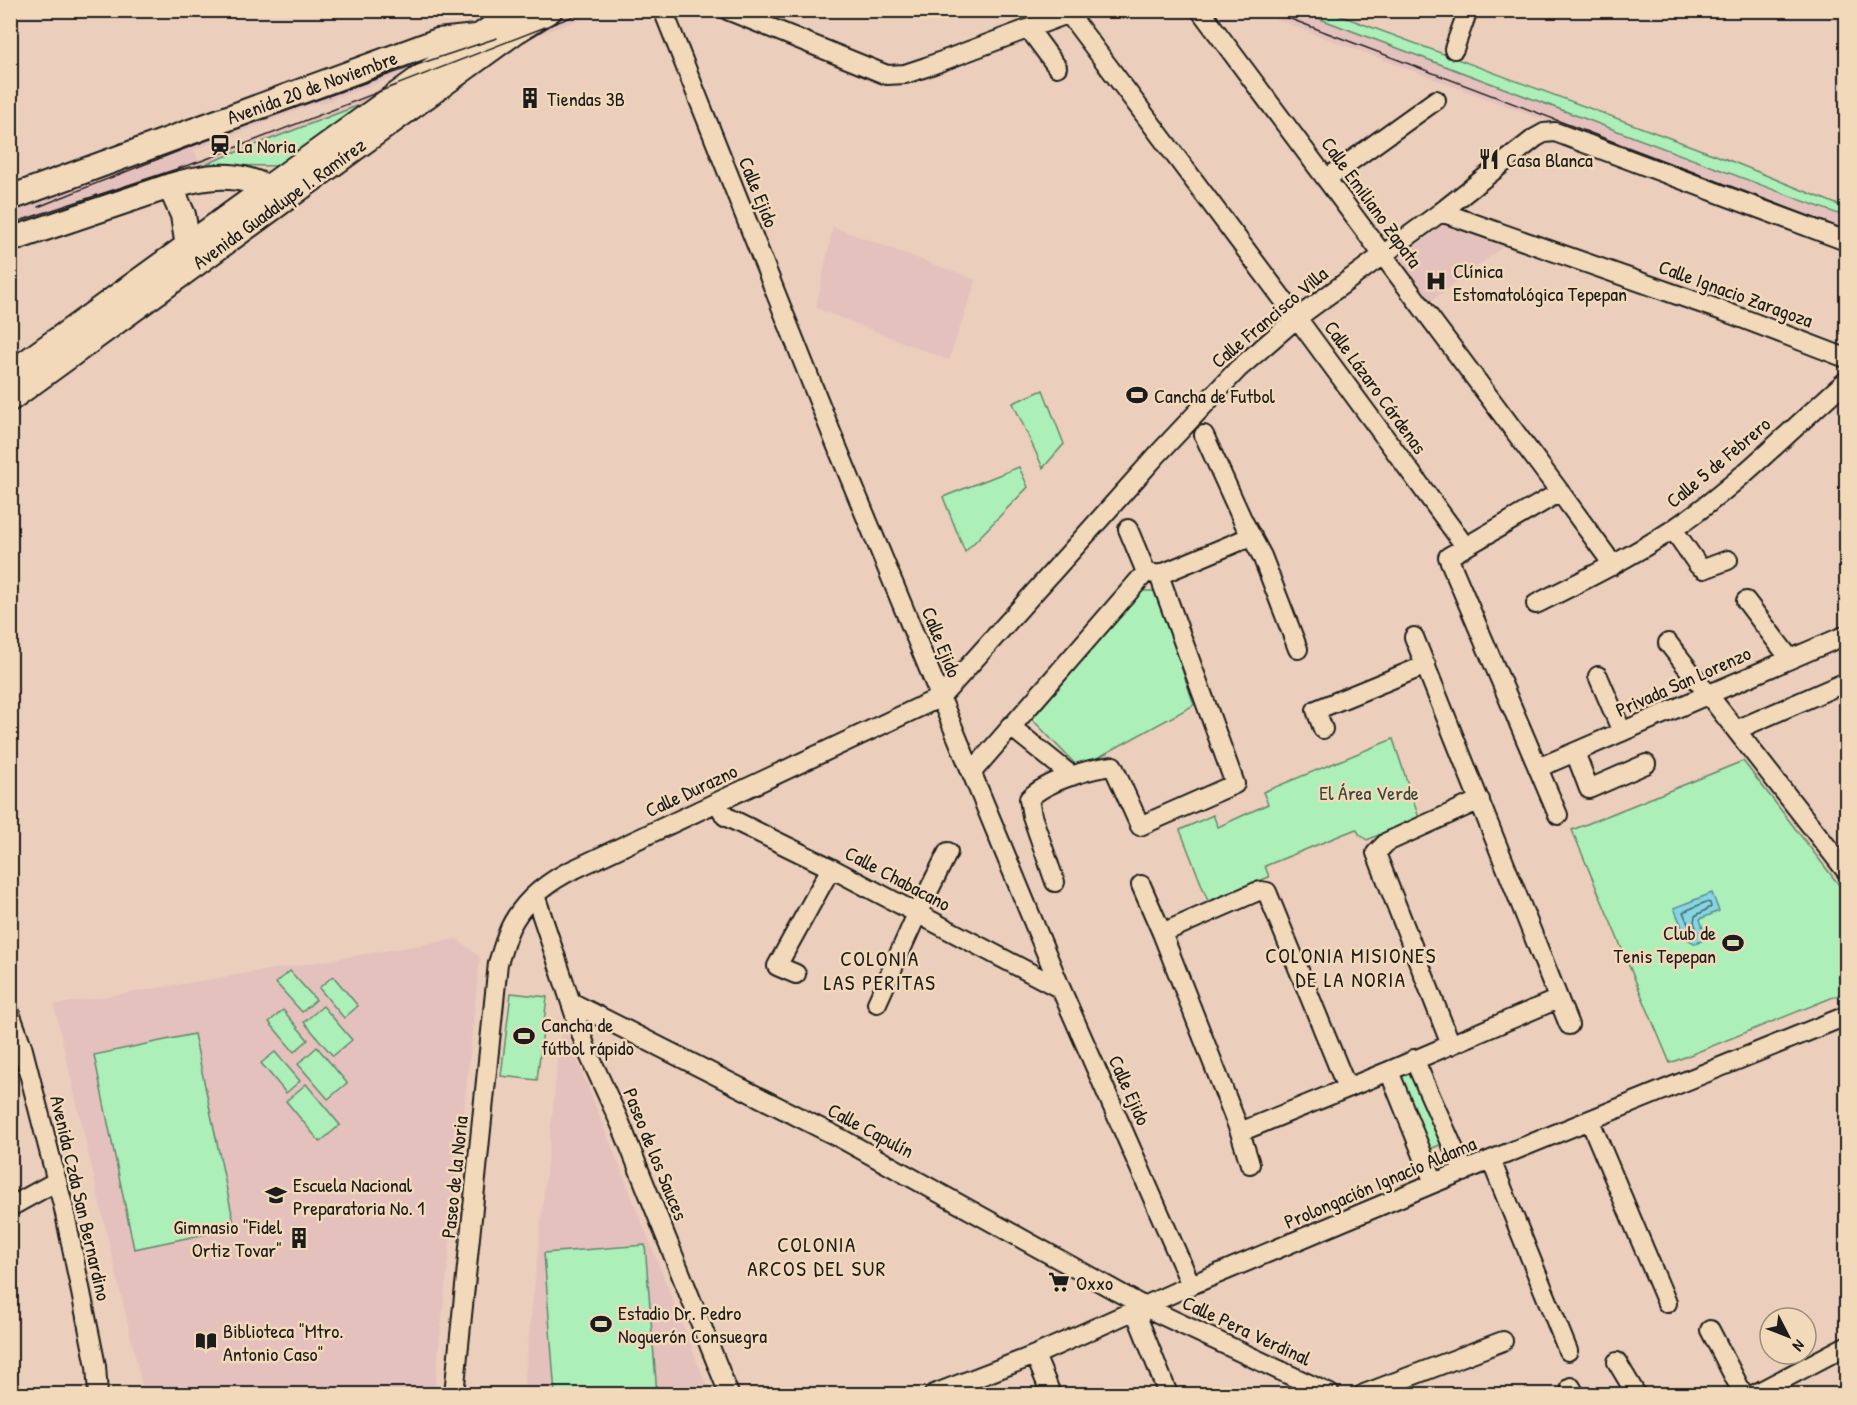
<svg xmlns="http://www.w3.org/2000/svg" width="1857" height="1405" font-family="'Patrick Hand',sans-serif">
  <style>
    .built { fill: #e4c1bd }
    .green { fill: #acefb9; stroke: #64866a; stroke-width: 1.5 }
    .water { fill: #86d5e3; stroke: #5c8b93; stroke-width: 1.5 }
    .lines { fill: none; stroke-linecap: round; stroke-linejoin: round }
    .shore { stroke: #46666c; stroke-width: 1.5 }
    .minor-casing { stroke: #1c1c1c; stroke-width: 22 }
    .major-casing { stroke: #1c1c1c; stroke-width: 28 }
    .minor { stroke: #f1d9b9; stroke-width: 18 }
    .major { stroke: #f1d9b9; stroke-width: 24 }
    .tram { stroke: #1c1c1c; stroke-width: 1.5 }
    .labels { text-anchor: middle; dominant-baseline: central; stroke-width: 5; stroke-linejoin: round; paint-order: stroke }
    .street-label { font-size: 20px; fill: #1c1c1c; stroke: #f1d9b9 }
    .poi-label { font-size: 20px; fill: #1c1c1c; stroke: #f1d9b9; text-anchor: start }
    .park-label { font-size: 20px; fill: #39463b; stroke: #f1d9b9 }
    .neighbourhood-label { font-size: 21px; letter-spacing: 1.5px; fill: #1c1c1c; stroke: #f1d9b9 }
  </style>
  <rect width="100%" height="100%" fill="#ebcebb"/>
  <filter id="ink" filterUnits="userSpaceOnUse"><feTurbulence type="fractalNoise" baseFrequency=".0167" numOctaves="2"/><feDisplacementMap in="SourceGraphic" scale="12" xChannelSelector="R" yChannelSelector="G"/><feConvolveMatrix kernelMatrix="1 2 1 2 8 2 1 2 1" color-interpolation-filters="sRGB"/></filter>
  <g filter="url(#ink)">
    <path class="built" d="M562 11H603L533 37Z
      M1254 11H1299L1449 67 1846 217V234Z
      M405 65 406 73 320 104 319 102 194 150 198 160 323 113 389 85V94L203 165 11 229V211Z
      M1445 223 1505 245 1430 302 1399 260Z
      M833 227 976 280 949 360 816 308Z
      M457 939 480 957 434 1394H141L142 1385 54 1005Z
      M562 1022 710 1394H523Z"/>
    <path class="green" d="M1299 11H1328L1726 159 1846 208V217Z
      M388 94 278 166 203 165Z
      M1043 390 1064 444 1043 468 1013 403Z
      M1019 467 1028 487 965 552 943 497Z
      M1142 591H1156L1194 705 1079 768 1032 719Z
      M1393 739 1419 818 1367 840 1360 835 1356 829 1265 866 1269 877 1208 901 1180 830 1213 815 1218 827 1268 804 1263 792Z
      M1743 761 1846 894V992L1670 1063 1572 830Z
      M290 971 316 1000 302 1012 276 983Z
      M333 976 358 1006 344 1018 319 988Z
      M511 993 547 997 537 1080 501 1076Z
      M323 1006 352 1040 333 1056 304 1022Z
      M283 1010 308 1040 294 1052 269 1022Z
      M194 1034 235 1228 134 1249 94 1055Z
      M317 1047 347 1083 328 1099 298 1064Z
      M275 1052 300 1081 286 1093 261 1063Z
      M1407 1071 1411 1074 1442 1144 1428 1150 1399 1073Z
      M306 1084 340 1125 320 1142 286 1101Z
      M645 1245 657 1394H555L544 1253Z"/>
    <path class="water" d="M1712 893 1719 911 1700 919 1704 932 1703 940 1696 944 1687 939 1674 908Z"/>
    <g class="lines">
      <path class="shore" d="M1706 902 1710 903 1711 907 1695 916 1694 922 1698 933 1697 936 1694 937 1683 912Z"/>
      <defs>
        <path id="minor" d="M663 10 835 442 1061 989 1191 1285
          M727 10 887 75 905 74 926 67 1078 10
          M1200 10 1560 492 1606 555 1612 566
          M1069 14 1297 318 1465 546
          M1029 29 1057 67
          M1454 49 1468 10
          M1326 179 1436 100
          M1441 212 1723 311 1846 358
          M1204 435 1243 521 1262 556 1298 649
          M1673 529 1698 565 1704 569 1728 560
          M1159 575 1252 536
          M1746 601 1790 659
          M1536 604C1582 581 1629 558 1672 530 1736 487 1789 431 1846 381
          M1414 637 1569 1025
          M1668 643 1846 871
          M1598 676 1622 732
          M1010 726 1072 776
          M1323 729 1316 710 1426 665
          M1736 730 1846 682
          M1575 752 1589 789 1646 764
          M1538 768 1846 635
          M972 772 1146 572
          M718 803 725 816 831 868 1061 989
          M1558 815 1448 557 1560 492
          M1055 882 1032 816 1029 799C1044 782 1091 768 1113 766L1140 826 1235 784 1159 575 1146 572 1128 529
          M1141 885 1162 933 1240 1132 1250 1164
          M535 895 586 1048 621 1125 729 1394
          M1162 933 1256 892 1261 891 1267 892 1347 1088
          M796 974 777 966 831 868
          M571 1002 842 1139 1145 1307 1330 1394
          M877 1003 917 914 948 852
          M10 1013 22 1046 64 1209 96 1366 98 1394
          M1451 1045 1376 853 1387 842 1480 800
          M1414 1059 1464 1172
          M1389 1071 1434 1183
          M1590 1121 1667 1303
          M1240 1132 1389 1071 1558 999
          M1491 1160 1568 1351
          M10 1207 57 1181
          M1135 1311 1168 1394
          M1710 1330 1743 1394
          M1035 1355 1051 1394
          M1617 1362 1636 1394
          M1571 1387 1575 1394
          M454 1394 498 963C502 952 505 939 510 928 522 903 544 885 566 873L941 697 1158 454 1238 369 1297 318 1441 212 1535 138 1544 133 1555 132 1846 241
          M934 1394 1035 1355 1191 1285 1434 1183 1846 1016
          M1364 1394 1503 1341
          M1755 1394 1846 1346"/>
        <path id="major" d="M170 186 183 215 188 247
          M10 198 438 41 476 37
          M10 240 170 186C195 179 224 172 250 181 260 184 270 189 280 194
          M10 374 420 78 517 10
          M10 399 476 60 516 31 550 10"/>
      </defs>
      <use href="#minor" class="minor-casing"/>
      <use href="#major" class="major-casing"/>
      <use href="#minor" class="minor"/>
      <use href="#major" class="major"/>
      <path class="tram" d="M1267 10 1846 230
        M38 207C189 145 342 89 497 38
        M10 224 204 160 589 10"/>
    </g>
  </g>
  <defs>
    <symbol id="building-bare" viewBox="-9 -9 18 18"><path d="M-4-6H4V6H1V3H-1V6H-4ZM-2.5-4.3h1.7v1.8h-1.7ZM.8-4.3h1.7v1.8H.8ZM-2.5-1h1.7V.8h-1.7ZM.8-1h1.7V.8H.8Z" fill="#1c1c1c" stroke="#f1d9b9" stroke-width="2.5" paint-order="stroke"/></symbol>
    <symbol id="station-bare" viewBox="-9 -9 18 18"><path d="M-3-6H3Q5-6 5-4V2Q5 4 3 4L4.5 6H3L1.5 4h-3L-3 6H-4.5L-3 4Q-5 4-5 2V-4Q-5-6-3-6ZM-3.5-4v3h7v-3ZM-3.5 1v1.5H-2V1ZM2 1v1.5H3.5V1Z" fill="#1c1c1c" stroke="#f1d9b9" stroke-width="2.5" paint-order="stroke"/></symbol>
    <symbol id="restaurant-bare" viewBox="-9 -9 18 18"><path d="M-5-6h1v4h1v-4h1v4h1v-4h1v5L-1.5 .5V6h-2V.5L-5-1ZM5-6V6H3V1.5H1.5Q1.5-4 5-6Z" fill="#1c1c1c" stroke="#f1d9b9" stroke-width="2.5" paint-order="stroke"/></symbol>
    <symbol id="hospital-bare" viewBox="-9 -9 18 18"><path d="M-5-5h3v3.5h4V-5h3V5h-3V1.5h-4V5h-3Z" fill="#1c1c1c" stroke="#f1d9b9" stroke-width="2.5" paint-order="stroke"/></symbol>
    <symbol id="stadium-bare" viewBox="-9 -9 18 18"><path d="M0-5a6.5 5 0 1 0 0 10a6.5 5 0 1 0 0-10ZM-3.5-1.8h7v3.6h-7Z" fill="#1c1c1c" stroke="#f1d9b9" stroke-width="2.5" paint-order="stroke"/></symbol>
    <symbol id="school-bare" viewBox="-9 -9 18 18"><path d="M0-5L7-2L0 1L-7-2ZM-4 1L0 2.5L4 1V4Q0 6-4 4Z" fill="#1c1c1c" stroke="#f1d9b9" stroke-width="2.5" paint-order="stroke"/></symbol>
    <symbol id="supermarket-bare" viewBox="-9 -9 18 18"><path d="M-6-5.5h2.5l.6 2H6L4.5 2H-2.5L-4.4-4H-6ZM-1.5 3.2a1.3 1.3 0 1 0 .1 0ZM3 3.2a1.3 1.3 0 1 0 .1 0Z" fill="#1c1c1c" stroke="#f1d9b9" stroke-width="2.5" paint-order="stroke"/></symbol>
    <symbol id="library-bare" viewBox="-9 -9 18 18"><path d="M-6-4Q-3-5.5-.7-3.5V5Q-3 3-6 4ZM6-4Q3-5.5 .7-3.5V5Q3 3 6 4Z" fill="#1c1c1c" stroke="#f1d9b9" stroke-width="2.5" paint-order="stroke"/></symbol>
  </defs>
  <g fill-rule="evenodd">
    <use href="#building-bare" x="515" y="83" width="30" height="30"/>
    <use href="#station-bare" x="205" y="130" width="30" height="30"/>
    <use href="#restaurant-bare" x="1474" y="144" width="30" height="30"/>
    <use href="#hospital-bare" x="1421" y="266" width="30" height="30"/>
    <use href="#stadium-bare" x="1122" y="380" width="30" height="30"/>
    <use href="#stadium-bare" x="1718" y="928" width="30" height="30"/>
    <use href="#stadium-bare" x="509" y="1021" width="30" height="30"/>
    <use href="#school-bare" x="261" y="1180" width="30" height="30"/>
    <use href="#building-bare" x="284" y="1223" width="30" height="30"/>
    <use href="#supermarket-bare" x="1044" y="1267" width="30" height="30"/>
    <use href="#stadium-bare" x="586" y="1309" width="30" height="30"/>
    <use href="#library-bare" x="191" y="1326" width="30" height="30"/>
  </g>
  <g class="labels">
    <g class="street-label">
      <text transform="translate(312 87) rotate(-20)">Avenida 20 de Noviembre</text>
      <text transform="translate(759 192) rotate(68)">Calle Ejido</text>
      <text transform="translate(1372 202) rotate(54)">Calle Emiliano Zapata</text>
      <text transform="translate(279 203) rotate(-36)">Avenida Guadalupe I. Ramírez</text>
      <text transform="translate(1736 293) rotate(20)">Calle Ignacio Zaragoza</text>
      <text transform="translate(1269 317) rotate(-40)">Calle Francisco Villa</text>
      <text transform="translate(1376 387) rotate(54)">Calle Lázaro Cárdenas</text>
      <text transform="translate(1718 462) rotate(-40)">Calle 5 de Febrero</text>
      <text transform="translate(942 642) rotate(68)">Calle Ejido</text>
      <text transform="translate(1683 681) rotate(-24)">Privada San Lorenzo</text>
      <text transform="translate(691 790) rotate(-25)">Calle Durazno</text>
      <text transform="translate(898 878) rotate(28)">Calle Chabacano</text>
      <text transform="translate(1130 1090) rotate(66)">Calle Ejido</text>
      <text transform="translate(871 1130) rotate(28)">Calle Capulín</text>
      <text transform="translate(656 1154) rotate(68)">Paseo de los Sauces</text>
      <text transform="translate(454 1177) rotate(-84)">Paseo de la Noria</text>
      <text transform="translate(1380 1182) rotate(-23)">Prolongación Ignacio Aldama</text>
      <text transform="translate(81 1198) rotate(77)">Avenida Czda San Bernardino</text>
      <text transform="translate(1247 1330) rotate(25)">Calle Pera Verdinal</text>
    </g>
    <g class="poi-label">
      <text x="547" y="98">Tiendas 3B</text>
      <text x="237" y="145">La Noria</text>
      <text x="1506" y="159">Casa Blanca</text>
      <text x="1453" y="270">Clínica<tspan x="1453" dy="23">Estomatológica Tepepan</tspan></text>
      <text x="1154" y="395">Cancha de Futbol</text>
      <text x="1716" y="932" text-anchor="end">Club de<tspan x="1716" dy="23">Tenis Tepepan</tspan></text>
      <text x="541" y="1024">Cancha de<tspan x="541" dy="23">fútbol rápido</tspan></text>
      <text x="293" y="1184">Escuela Nacional<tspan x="293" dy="23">Preparatoria No. 1</tspan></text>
      <text x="282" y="1226" text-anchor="end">Gimnasio "Fidel<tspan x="282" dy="23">Ortiz Tovar"</tspan></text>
      <text x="1076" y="1282">Oxxo</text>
      <text x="618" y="1312">Estadio Dr. Pedro<tspan x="618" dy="23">Noguerón Consuegra</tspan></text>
      <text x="223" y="1330">Biblioteca "Mtro.<tspan x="223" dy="23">Antonio Caso"</tspan></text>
    </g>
    <g class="park-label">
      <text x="1369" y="792">El Área Verde</text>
    </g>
    <g class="neighbourhood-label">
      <text x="1351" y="955">COLONIA MISIONES<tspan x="1351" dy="24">DE LA NORIA</tspan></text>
      <text x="880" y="958">COLONIA<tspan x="880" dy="24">LAS PERITAS</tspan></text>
      <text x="817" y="1244">COLONIA<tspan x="817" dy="24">ARCOS DEL SUR</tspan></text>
    </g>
  </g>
  <rect width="1857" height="1405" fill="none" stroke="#f1d9b9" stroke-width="36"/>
  <rect x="18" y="18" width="1821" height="1369" fill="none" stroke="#1c1c1c" stroke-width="2" filter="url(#ink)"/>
  <g transform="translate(1788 1336) rotate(132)"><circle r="28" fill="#f1d9b9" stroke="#9c8d7a" stroke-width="1.5"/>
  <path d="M0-4.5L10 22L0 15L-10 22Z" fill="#1c1c1c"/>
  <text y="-9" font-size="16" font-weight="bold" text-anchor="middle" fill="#1c1c1c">N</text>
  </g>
</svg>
